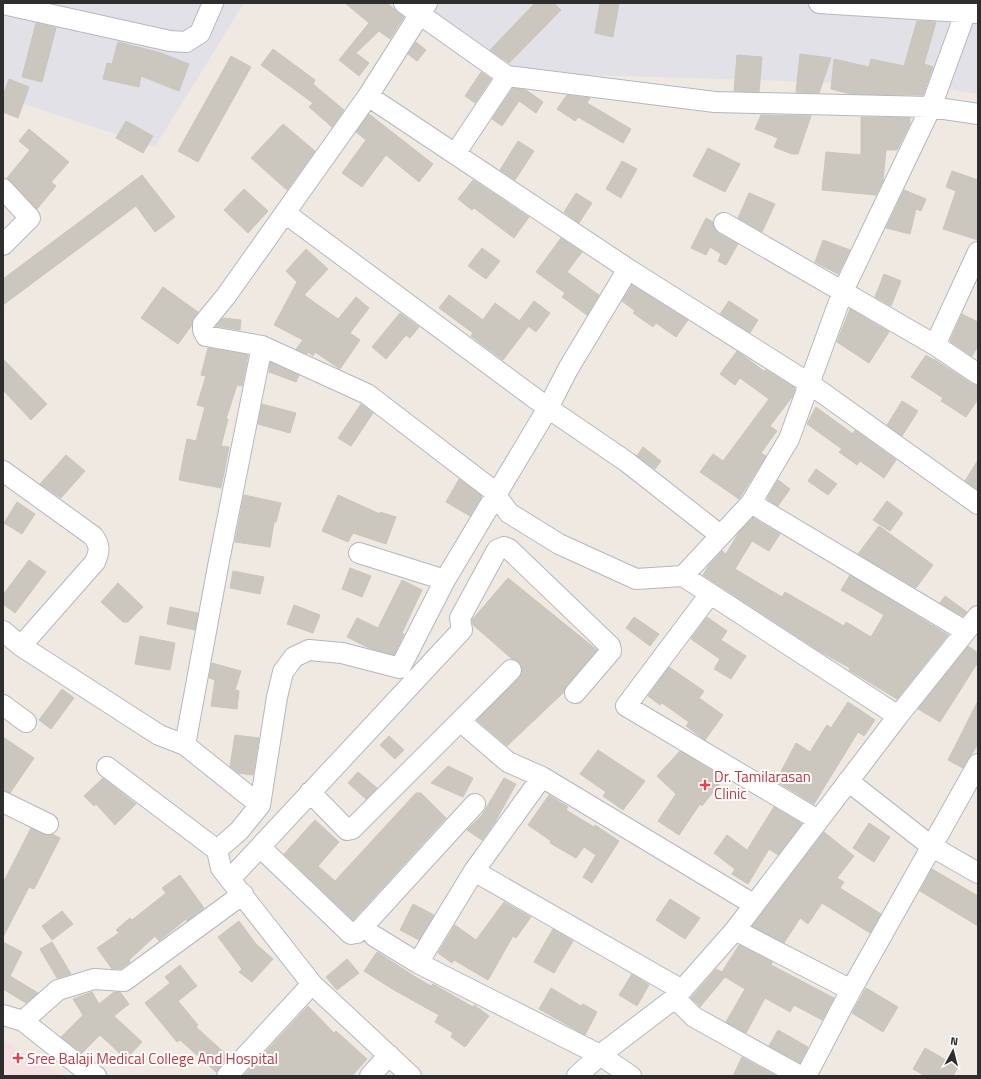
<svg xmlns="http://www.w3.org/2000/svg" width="981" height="1079" font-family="'Titillium Web',sans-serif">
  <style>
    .industrial { fill: #e3e1e8 }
    .medical { fill: #f5dfe0 }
    .building { fill: #cbc7bf; stroke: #cbc5ba }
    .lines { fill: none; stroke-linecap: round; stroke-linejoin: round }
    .minor-casing { stroke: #b4b7c1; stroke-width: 22 }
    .minor { stroke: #fff; stroke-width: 20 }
    .health-dot { fill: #e0444e; stroke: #fff; stroke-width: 1.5 }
    .labels { text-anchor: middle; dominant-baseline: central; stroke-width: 4; stroke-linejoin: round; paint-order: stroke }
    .health-label { font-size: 15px; fill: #be3a42; stroke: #fff; text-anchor: start }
  </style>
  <rect width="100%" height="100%" fill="#efe9e1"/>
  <path class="industrial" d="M3 3H244L155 147 3 97Z
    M418 3H978V94L923 85 516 73Z"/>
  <path class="medical" d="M3 1040 62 1076H3Z"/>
  <path class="building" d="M345 3H387L404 17 390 39 379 31 356 53 369 63 359 76 339 60 369 23Z
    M535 3H554L561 10 509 63 490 50Z
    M600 3H619L613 37 595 33Z
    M917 21 936 22 924 64 933 67 923 95 851 94 831 89 834 59 869 67 871 59 904 66Z
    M36 23 56 28 42 82 22 77Z
    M118 42 161 53 189 64 179 91 141 76 139 87 103 79 107 63 112 64Z
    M416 42 426 50 417 61 408 54Z
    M273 49 315 80 313 84 344 110 332 127 309 107 313 103 261 65Z
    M800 54 831 58 819 93 796 92Z
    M737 55 762 57 759 92 734 91Z
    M231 56 251 67 198 162 178 151Z
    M481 72 491 79 475 103 465 96Z
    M9 79 29 87 18 118 3 112V96Z
    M513 88 526 90 543 102 536 113 519 101 502 126 492 119Z
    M567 95 590 98 587 103 631 129 623 143 578 117 575 121 557 109Z
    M369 114 433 164 419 182 386 155 362 187 342 173 366 140 356 132Z
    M761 115 811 116 798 154H792L774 147 778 138 755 129Z
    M861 117 910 118V124L897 150H886L883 181 876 195 822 190 826 152 861 155Z
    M126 121 153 136 143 153 116 138Z
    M283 124 315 151 287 190 251 158Z
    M29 129 69 162 51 182 56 186 37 209 7 178 30 150 19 141Z
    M518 141 534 151 515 180 500 170Z
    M708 148 740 164 725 192 693 176Z
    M622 161 637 169 621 198 606 189Z
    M952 171 978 180V240L943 229 956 191 946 187Z
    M142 175 175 217 155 232 136 206 3 305V279Z
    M473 180 529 217 514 238 474 208 472 210 458 199Z
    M244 189 268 211 248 233 224 210Z
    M904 190 926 199 921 211 916 209 910 234 886 228Z
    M576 193 592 203 579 223 564 212Z
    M749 193 775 204 762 232 738 218Z
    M706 218 713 222 714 228 718 233 738 244 726 265 718 261 721 254 710 247 706 255 691 248Z
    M561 238 582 252 567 272 599 295 587 315 562 297 565 293 536 272Z
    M823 240 850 250 838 274 815 262Z
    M482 248 500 261 486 279 468 266Z
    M306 249 328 269 304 295 338 319 356 297 369 308 350 333 360 340 340 369 315 352 313 356 308 352 307 354 296 349 303 340 274 325 297 282 286 271Z
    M884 274 901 281 891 306 875 297Z
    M632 285 688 320 676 337 656 323 653 327 633 313 635 311 622 301Z
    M163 287 198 312 192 325 178 344 141 318Z
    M449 295 483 320 495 303 528 327 503 360 471 336 473 333 439 308Z
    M534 301 550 313 536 332 520 320Z
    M729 301 758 320 750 333 720 314Z
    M850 309 889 332 869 363 837 342Z
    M400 313 419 327 410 338 406 335 386 359 372 347Z
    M962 314 978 322V346L972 356 950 341Z
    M223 318 241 320 240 330 216 326Z
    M208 348 248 355 242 386 237 385 226 419H228L221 446 229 447 221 488 179 480 187 439 196 441 205 407 197 405 206 376 201 375Z
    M737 351 764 371 766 370 795 388 792 397 770 426 777 431 761 453 766 456 739 499 700 472 713 454 723 461 769 399 740 378 735 385 720 374Z
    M926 355 934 360V359L972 384 978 385V399L966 417 941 401 943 398 911 377Z
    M3 359 47 404 31 420 3 390Z
    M270 362 299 375 296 382 269 372Z
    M902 401 918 411 902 436 887 425Z
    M262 404 296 413 290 433 258 424Z
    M361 404 373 413 351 446 338 438Z
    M816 407 853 434 855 430 896 460 884 478 860 461 857 465 839 452 842 449 807 424Z
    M643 447 661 461 655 469 637 456Z
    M66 455 85 471 61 498 40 484Z
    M978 460V490L965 481Z
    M816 469 837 484 828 495 808 481Z
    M459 479 482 496 470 516 446 502Z
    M778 480 790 489 778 506 767 499Z
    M244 495 281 503 276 522H274L270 547 235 542Z
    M338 495 380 514V512L396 517 386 544 353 533 348 542 322 531Z
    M887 501 903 513 890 531 873 520Z
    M17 502 35 514 22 534 4 523Z
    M753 518 780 534 769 551 752 541 735 569 782 597 785 592 844 626 846 622 871 637 884 615 841 590 850 575 948 635 897 699 849 670 850 668 821 652 703 575 709 565 722 551 726 554 739 532Z
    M879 526 933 565 916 588 858 554Z
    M29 560 46 572 15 613 3 604V595Z
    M350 568 371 576 362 597 342 589Z
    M233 571 264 577 260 594 230 588Z
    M508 578 597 650 566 686 564 692 507 746 477 720 519 678 522 673V667L519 662 512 659 473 625 472 620Z
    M402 580 422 590 402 633 404 634 394 655 369 648 347 637 357 618 378 628Z
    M118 583 143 607 128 622H123L101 602Z
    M945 596 967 612 963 616 940 603Z
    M294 605 320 615 313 633 287 624Z
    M170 607 198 613 195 630 167 624Z
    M634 617 659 634 650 646 626 628Z
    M707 617 727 631 721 640 746 656 731 679 714 669 720 659 691 639Z
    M140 636 175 643 170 670 135 664Z
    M968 646 978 653V662L940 722 918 709Z
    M212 663 241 671 235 690 239 691 237 709 211 706 215 680 209 678Z
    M669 667 704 691 699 698 723 715 705 740 686 726 689 722 662 703 660 705 648 696Z
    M62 689 74 698 51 729 39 720Z
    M978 701V744L963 768 948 760Z
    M848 702 875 720 864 736 858 732 814 804 776 781 796 743 810 752 827 725 831 728Z
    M235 735 259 738 253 775 238 773 230 766Z
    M389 736 404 750 395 759 380 745Z
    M3 737 34 758 10 793 3 791Z
    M598 750 645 781 623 810 603 796 606 792 580 774Z
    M680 751 724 778 702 806 700 804 679 835 658 821 676 794 657 776Z
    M448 766 473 778 463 797 431 783Z
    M358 772 377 788 366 799 348 783Z
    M103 778 136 804 115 825 96 804 94 806 84 796Z
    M504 778 516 784 495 822 482 840 467 830 482 815Z
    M416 793H421L446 818 353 920 284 854 315 820 339 842 318 866 335 881Z
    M549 795 568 807 566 810 594 827 595 825 619 841 592 883 583 877 596 855 584 847 576 858 550 843 551 841 528 825Z
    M774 807 802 824 778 855 769 849 748 884 732 874 735 869 714 853 727 835 747 850Z
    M869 823 890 837 874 862 853 848Z
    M31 828 43 834H52L60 838 34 889 29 887 3 937V883Z
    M824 832 854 856 837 878 844 882 840 888 881 914 870 933 822 903 808 924 800 918 784 943 752 926Z
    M932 869 978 896V926L920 891Z
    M180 875 204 908 187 921 186 919 159 941 155 936 129 960 130 962 120 969H112L97 948 119 933 116 930 130 918 132 920 166 893 162 888Z
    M670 899 700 918 685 939 656 920Z
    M504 902 531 917 516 938 513 936 488 980 454 960 452 963 438 953 455 925 476 940Z
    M413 904 434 915 419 940 400 930Z
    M62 911 73 924 52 940 42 926Z
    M239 921 256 944 273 959 252 982 239 972 242 969 218 937Z
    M553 929 573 941 554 973 534 962Z
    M3 942 22 952 10 976 38 993 26 1003 3 989Z
    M52 942 71 974 57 978 40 949Z
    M739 945 772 962 771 965 834 998 822 1020 794 1005 790 1012 765 998 746 1033 726 1022 745 989 725 977 700 1007 698 1004 691 998 716 969 722 972Z
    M377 952 417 978 431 986 433 984 473 1007 474 1005 489 1016 465 1047 451 1037 453 1033 435 1022 439 1015 394 990 364 971Z
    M347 959 359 973 337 990 326 977Z
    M180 965 197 986 178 1001 198 1025 196 1027 229 1057 216 1072 180 1040 177 1042 145 1003 170 983 165 977Z
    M632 974 649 985 637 1006 619 995Z
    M551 988 581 1006 583 1004 597 1012 585 1035 539 1009Z
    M866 988 898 1007 883 1032 852 1013Z
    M92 992 99 1004 114 992H120L129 1004 114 1016 142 1042 126 1059 100 1035 82 1053 61 1037 83 1015 73 999Z
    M308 1006 334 1033 336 1031 367 1059 352 1076H243Z
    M778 1030 808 1047 800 1063 769 1046Z
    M925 1048 958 1067 953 1076H925L913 1069Z
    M742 1057 776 1076H733Z"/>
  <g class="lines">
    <defs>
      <path id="minor" d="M404 3 507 76
        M819 3 978 13
        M3 4 170 41 186 42 200 33 213 3
        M368 96 628 269 810 384 978 504
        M455 154 507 76 715 102 931 107 978 114
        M3 189 30 218 3 245
        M285 213 548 408 627 462 720 535
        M724 223 935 345 978 374
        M935 345 978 252
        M262 346 206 336 203 330V324L226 296 368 96 427 3
        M3 471 93 536C100 545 100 551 95 562L21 646
        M751 503 965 631
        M359 553 445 580
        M683 576 898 716
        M710 594 626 706 818 820
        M3 631 21 646 159 735 185 745 260 805 239 831 217 850 221 868 312 984 411 1076
        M3 705 26 722
        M460 721 508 762 542 777
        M185 745 219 561 262 346 367 394 491 489 509 513 559 544 636 579 683 576 751 503 789 439 843 291 931 107 969 3
        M107 767 217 850
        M848 781 931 846 978 873
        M310 792 347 830 352 829 511 670
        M3 802 48 824
        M260 805 277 697 283 672 294 657 309 650 342 653 400 668 445 580 548 408 568 369 628 269
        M260 847 351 934 357 933 475 804
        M230 879 462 630 460 618 497 550 504 547 509 549 610 646 611 651 575 693
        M735 930 851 990
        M374 936 418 963 600 1055 631 1076
        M418 963 474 871
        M682 990 474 871 542 777 753 904
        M675 998 694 1017 800 1076
        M3 1015 23 1021 58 990 94 979 124 981 243 894
        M23 1021 81 1067 96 1076
        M227 1076 312 984
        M370 1076 389 1055
        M577 1076 600 1055 675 998 735 930 898 716 978 616
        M806 1076 851 990 978 764"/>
    </defs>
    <use href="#minor" class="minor-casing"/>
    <use href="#minor" class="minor"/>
  </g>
  <g class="health-dot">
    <path d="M703 779h4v4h4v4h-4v4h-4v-4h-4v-4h4z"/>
    <path d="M16 1052h4v4h4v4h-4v4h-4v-4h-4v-4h4z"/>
  </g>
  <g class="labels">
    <g class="health-label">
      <text x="714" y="776">Dr. Tamilarasan<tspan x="714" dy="17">Clinic</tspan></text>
      <text x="27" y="1058">Sree Balaji Medical College And Hospital</text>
    </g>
  </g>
  <rect width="981" height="1079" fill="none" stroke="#2e2e2e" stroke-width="8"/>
  <g transform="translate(953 1051) rotate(7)" stroke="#ffffff" stroke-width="3" paint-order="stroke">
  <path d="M0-3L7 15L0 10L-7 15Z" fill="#2e2e2e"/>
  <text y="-6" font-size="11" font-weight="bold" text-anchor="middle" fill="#2e2e2e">N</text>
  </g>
</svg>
